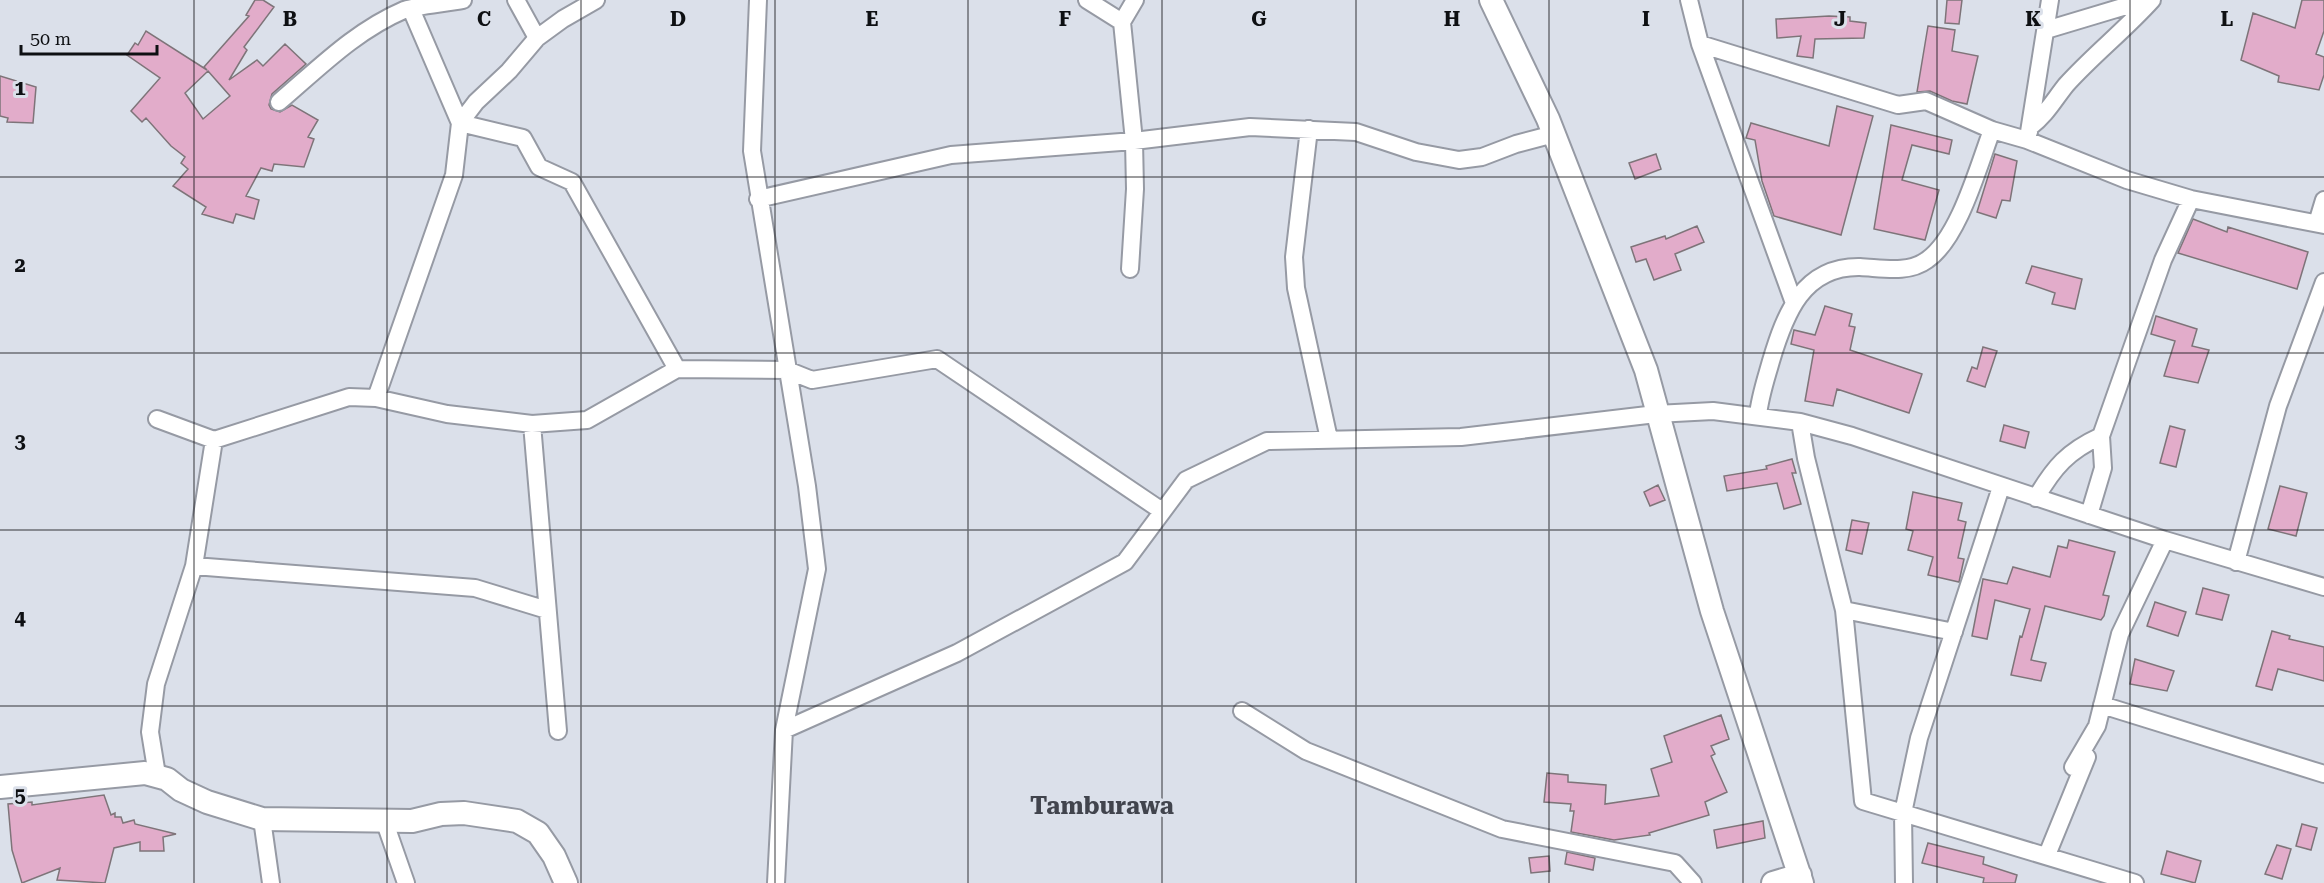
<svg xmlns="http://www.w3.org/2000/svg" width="2324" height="883" font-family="'Roboto Serif',serif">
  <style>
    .building { fill: #e2acca; stroke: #7e7479; stroke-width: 1.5; fill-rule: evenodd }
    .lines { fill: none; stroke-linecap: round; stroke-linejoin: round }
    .street-casing { stroke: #969aa4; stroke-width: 20 }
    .secondary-casing { stroke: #969aa4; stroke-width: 26 }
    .street { stroke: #fff; stroke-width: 16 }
    .secondary { stroke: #fff; stroke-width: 22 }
    .grid { fill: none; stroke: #0e1013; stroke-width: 1.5; stroke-opacity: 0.55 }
    .labels { text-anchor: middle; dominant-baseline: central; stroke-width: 6; stroke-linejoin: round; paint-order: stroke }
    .district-label { font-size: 24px; font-weight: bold; fill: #41444d; stroke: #dbe0ea }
    .grid-label { font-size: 20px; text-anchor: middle; font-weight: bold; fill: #0e1013; stroke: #dbe0ea; stroke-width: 6; stroke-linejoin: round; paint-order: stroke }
  </style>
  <rect width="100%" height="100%" fill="#dbe0ea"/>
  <path class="building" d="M255 0H263L274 7 244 47 247 50 229 80 257 60 263 66 285 44 306 64 272 94 269 105 271 109 280 112 292 105 318 120 308 137 314 139 304 167 274 164 272 171 261 168 246 196 259 200 254 219 236 214 233 223 202 214 206 207 173 186 188 169 181 163 185 157 171 146 146 118 142 122 131 111 160 78 127 55 135 43 138 45 146 31 207 70 204 67 249 16 246 15ZM208 71 230 96 203 119 185 93Z
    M1947 0H1962L1959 24 1945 23Z
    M2302 0H2324V31L2316 54 2324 57V75L2319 90 2278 82 2279 76 2241 60 2253 13 2295 28Z
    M1829 16 1850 17V21L1866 23 1864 38 1815 39 1813 58 1797 56 1801 36 1777 38 1776 19Z
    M1928 26 1955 30 1952 51 1978 56 1967 104 1952 101 1930 91 1917 92Z
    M0 76 36 87 33 123 7 122 8 118 0 116Z
    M1837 106 1873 116 1841 235 1774 216 1762 181 1755 140 1746 138 1751 123 1829 146Z
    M1891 125 1952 140 1949 154 1912 145 1902 180 1939 190 1925 240 1874 229Z
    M1656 154 1661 169 1635 179 1629 163Z
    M1995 154 2017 161 2010 201 2002 200 1996 218 1977 212Z
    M2193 219 2227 232 2228 227 2308 252 2297 289 2178 253Z
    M1697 226 1704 242 1675 254 1681 270 1654 280 1646 259 1636 262 1631 247 1665 236 1666 239Z
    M2032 266 2082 279 2075 309 2052 304 2055 293 2026 283Z
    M1825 306 1852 314 1849 326 1855 327 1850 350 1922 374 1909 413 1837 389 1833 406 1805 401 1814 350 1791 344 1794 330 1815 335Z
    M2156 316 2197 329 2192 346 2209 350 2198 383 2164 376 2175 341 2151 334Z
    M1983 347 1997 351 1985 387 1967 381 1972 367 1977 369Z
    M2004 425 2029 432 2025 448 2000 441Z
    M2170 426 2185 430 2176 467 2160 463Z
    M1792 459 1796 473H1792L1801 504 1784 509 1777 483 1727 491 1724 476 1767 469 1766 466Z
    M1658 485 1665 500 1650 506 1644 492Z
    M2280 486 2307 493 2296 536 2268 529Z
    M1913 492 1962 503 1958 520 1966 522 1958 558 1964 559 1959 582 1928 575 1933 557 1908 550 1913 531 1906 529Z
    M1852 520 1869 523 1862 554 1846 550Z
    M2069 540 2115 552 2103 595 2109 596 2104 616 2101 620 2045 606 2031 660 2046 663 2041 681 2011 675 2020 636 2022 637 2030 609 1995 600 1987 639 1972 636 1983 579 2007 584 2013 567 2050 577 2058 546 2067 548Z
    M2203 588 2229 595 2222 620 2196 614Z
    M2155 602 2186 612 2178 636 2147 626Z
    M2272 631 2290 636 2289 639 2324 647V681L2278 669 2272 690 2256 686Z
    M2135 659 2174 671 2167 691 2130 684Z
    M1721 715 1729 739 1711 746 1715 754 1711 756 1727 792 1705 802 1709 815 1649 833 1650 835 1614 840 1571 832 1574 811H1570L1571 804 1544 802 1547 773 1568 775V782L1606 785 1605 804 1659 796 1651 769 1672 762 1664 736Z
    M104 795 111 815 115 813V817H121L123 823 134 820 135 824 176 834 163 837 164 851H140V842L114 848 105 883 57 880 60 868 22 883 12 850 8 804 32 802V805Z
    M1763 821 1765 838 1717 848 1714 830Z
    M2302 824 2317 828 2311 850 2296 846Z
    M1928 843 1984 857 1983 864 2017 875 2015 883H1983L1984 878 1922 863Z
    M2277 845 2291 849 2282 879 2265 874Z
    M2167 851 2201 861 2195 883 2161 874Z
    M1567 852 1595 858 1593 870 1565 864Z
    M1549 856 1550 871 1531 873 1529 858Z"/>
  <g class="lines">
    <defs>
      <path id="street" d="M516 0 537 38
        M758 0 752 151 807 486 817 569 784 730 776 883
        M1087 0 1122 22
        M1689 0 1700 44 1794 303
        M411 9 460 123
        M2046 30 2146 0
        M1700 44 1898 105 1926 101 1992 130 2027 140 2127 180 2191 199 2324 225
        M279 102C318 69 355 31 404 10 415 6 449 3 463 0
        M460 123 523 138 539 167 572 182 677 369
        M2030 127C2046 115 2054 100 2066 85 2093 55 2125 30 2152 0
        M1309 129 1294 257 1296 288 1329 439
        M2029 132 2050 0
        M758 199 951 155 1134 141 1250 127 1356 132 1416 152 1459 160 1482 157 1516 144 1554 134
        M2317 223 2324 200
        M1130 269 1135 189 1134 141 1122 22 1135 0
        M376 398 454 175 460 123 476 102 509 71 537 38 563 19 596 0
        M1758 415C1760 396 1766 379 1771 361 1785 314 1803 266 1860 267 1882 268 1908 274 1927 260 1959 238 1978 167 1992 130
        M157 419 214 440 349 397 376 398 447 414 532 424 587 420 677 369 787 370 812 380 937 359 1162 511
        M1800 422 1806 458 1844 610 1863 801 2135 883
        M532 424 558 731
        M2036 498C2054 467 2068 451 2101 436
        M2089 515 2103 468 2101 436 2163 260 2191 199
        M2236 562 2278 406 2324 282
        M194 566 475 588 547 610
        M1844 610 1954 632
        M2102 705 2324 774
        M1242 711 1306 751 1502 829 1675 863 1693 883
        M784 730 957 653 1125 562 1186 480 1267 441 1461 437 1656 414 1713 411 1800 422 1852 436 2165 540 2324 587
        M2073 767 2097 726 2120 634 2165 540
        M157 775 150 732 156 684 194 566 214 440
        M262 819 271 883
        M384 820 406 883
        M2047 855 2087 757
        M1904 883 1903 813 1919 738 2001 487"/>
      <path id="secondary" d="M1491 0 1548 119 1646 370 1712 611 1802 883
        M0 787 145 773 167 779 181 790 207 802 262 819 412 821 441 814 464 813 517 821 538 833 554 856 566 883
        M1773 883 1800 875"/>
    </defs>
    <use href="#street" class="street-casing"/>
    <use href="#secondary" class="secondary-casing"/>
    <use href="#street" class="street"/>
    <use href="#secondary" class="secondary"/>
  </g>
  <path class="grid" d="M194 0V883M387 0V883M581 0V883M775 0V883M968 0V883M1162 0V883M1356 0V883M1549 0V883M1743 0V883M1937 0V883M2130 0V883M0 177H2324M0 353H2324M0 530H2324M0 706H2324"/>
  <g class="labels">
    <g class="district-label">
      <text x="1102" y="806">Tamburawa</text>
    </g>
  </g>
  <g class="grid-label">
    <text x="290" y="26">B</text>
    <text x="484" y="26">C</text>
    <text x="678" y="26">D</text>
    <text x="872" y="26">E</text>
    <text x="1065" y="26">F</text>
    <text x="1259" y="26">G</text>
    <text x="1452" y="26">H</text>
    <text x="1646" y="26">I</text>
    <text x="1840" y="26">J</text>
    <text x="2033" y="26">K</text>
    <text x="2227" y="26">L</text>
    <text x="20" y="95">1</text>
    <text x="20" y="272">2</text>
    <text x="20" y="448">3</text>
    <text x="20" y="625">4</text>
    <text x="20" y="802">5</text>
  </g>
  <path d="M21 45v9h136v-9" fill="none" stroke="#0e1013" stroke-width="3"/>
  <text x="30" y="45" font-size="18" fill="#0e1013" stroke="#dbe0ea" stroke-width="4.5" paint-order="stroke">50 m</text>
</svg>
